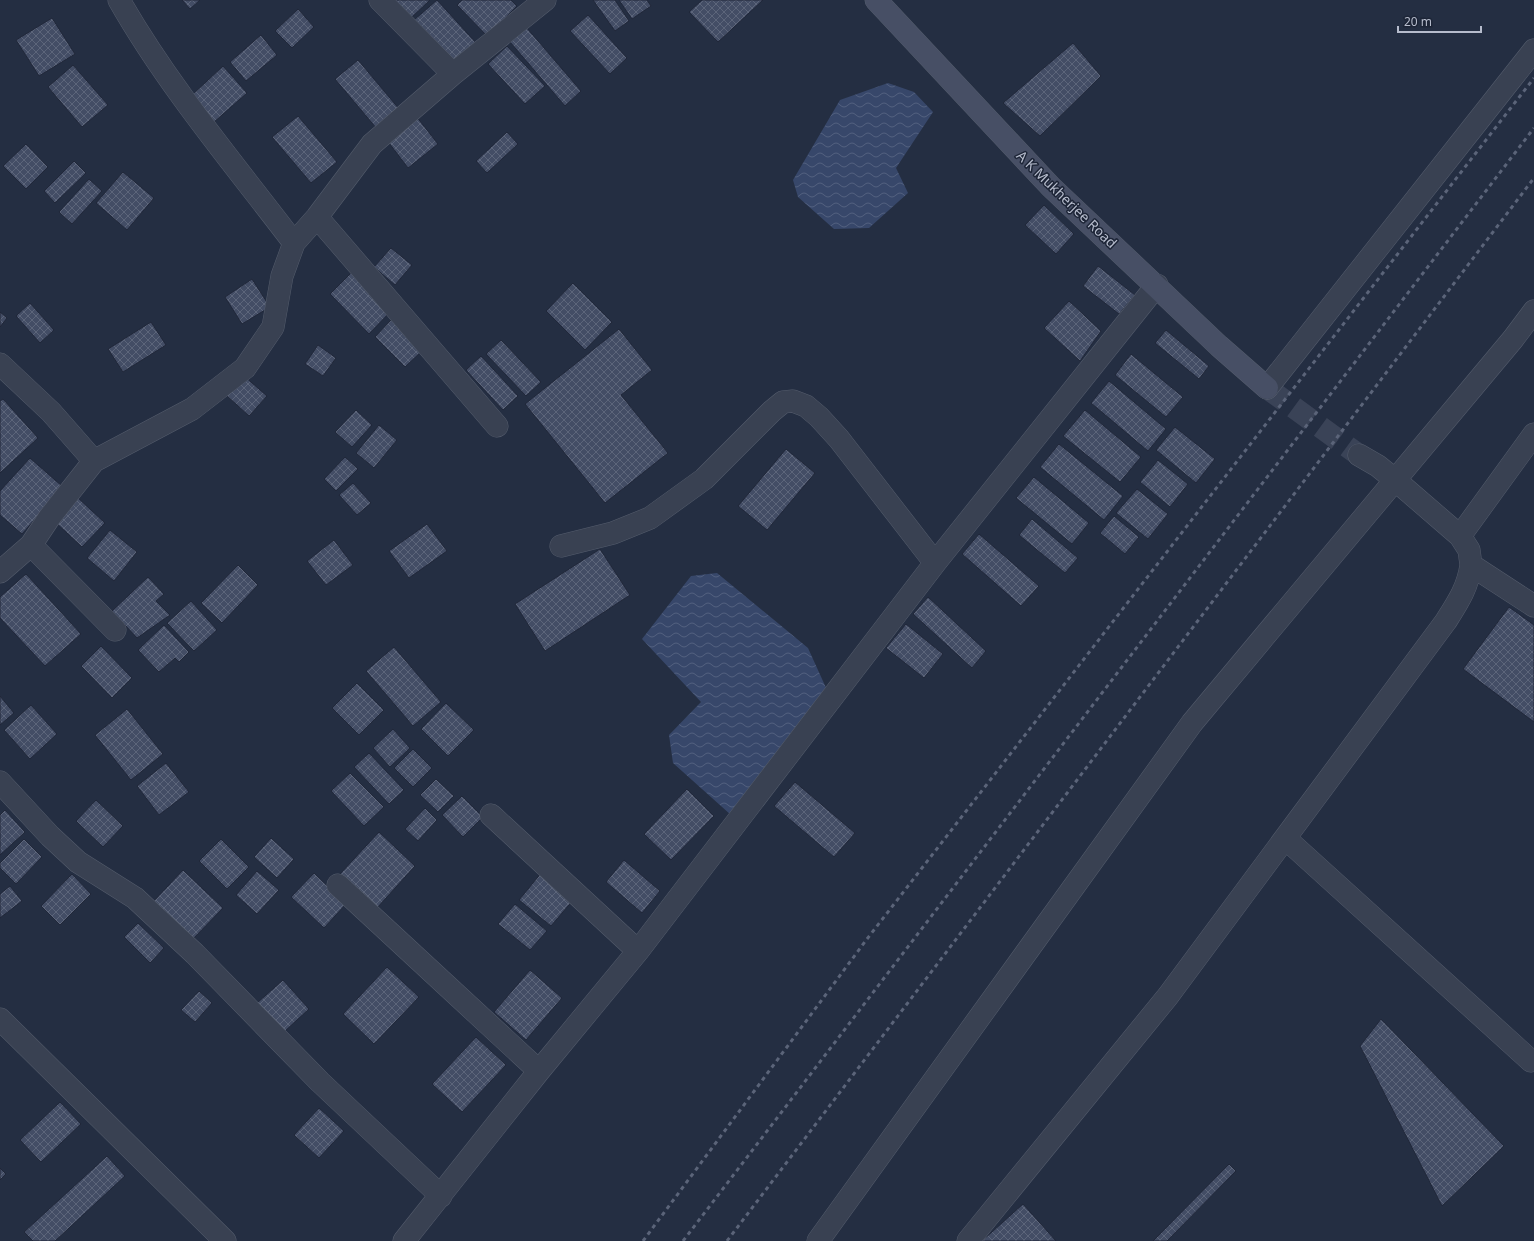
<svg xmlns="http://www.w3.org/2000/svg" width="1534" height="1241" font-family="'Noto Sans',sans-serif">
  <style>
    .water { fill: url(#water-waves) }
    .building { fill: url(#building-cross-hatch); stroke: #202739 }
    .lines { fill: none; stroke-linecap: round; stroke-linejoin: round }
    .street-tunnel { stroke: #3a4357; stroke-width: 22; stroke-dasharray: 22 11; stroke-linecap: butt }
    .street-casing { stroke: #545c6c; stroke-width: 23 }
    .secondary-casing { stroke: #545c6c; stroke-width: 23 }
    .street { stroke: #394152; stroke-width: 22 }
    .secondary { stroke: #474f65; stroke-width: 22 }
    .rail { stroke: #5b6479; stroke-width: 3; stroke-dasharray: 4 4; stroke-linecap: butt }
    .labels { text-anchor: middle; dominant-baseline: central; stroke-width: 3; stroke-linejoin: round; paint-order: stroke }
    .street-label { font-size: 14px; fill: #b6bccc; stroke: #1d2537 }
  </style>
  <defs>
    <pattern id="water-waves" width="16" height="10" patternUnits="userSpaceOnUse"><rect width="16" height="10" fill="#37476a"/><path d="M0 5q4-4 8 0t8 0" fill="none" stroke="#52607e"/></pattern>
    <pattern id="building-cross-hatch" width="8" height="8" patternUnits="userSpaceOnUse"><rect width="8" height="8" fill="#434d65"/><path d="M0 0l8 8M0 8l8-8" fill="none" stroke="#5c657a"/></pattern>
  </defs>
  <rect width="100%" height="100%" fill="#242e42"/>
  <path class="water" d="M888 83 914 92 933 112 896 168 908 193 869 228 834 229 798 197 793 180 840 100Z
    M717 573 808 648 827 690 731 815 673 763 669 735 701 702 642 639 691 576Z"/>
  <path class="building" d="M182 0H200L190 9Z
    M394 0H430L411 18Z
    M437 0 478 45 454 66 414 20Z
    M462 0H511L517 6 487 36 457 5Z
    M593 0H615L629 21 615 31Z
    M619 0H647L651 6 632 19Z
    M702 0H763L718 42 689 12Z
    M298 9 314 27 292 48 275 31Z
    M588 15 627 58 610 74 570 31Z
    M52 18 75 54 39 76 16 40Z
    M526 27 581 91 565 106 510 42Z
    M261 35 277 55 246 81 230 62Z
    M1073 43 1101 76 1040 136 1003 103Z
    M507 46 545 86 525 104 488 64Z
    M358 60 400 110 377 129 335 79Z
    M73 65 108 105 82 127 48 87Z
    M223 66 247 93 214 122 190 97Z
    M298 116 337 162 311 183 272 137Z
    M416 116 438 144 408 168 386 139Z
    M507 132 518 144 487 173 476 161Z
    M26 144 48 167 26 189 3 166Z
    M74 161 86 173 55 203 44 191Z
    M123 172 154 198 127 230 96 203Z
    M89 179 102 191 72 224 59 212Z
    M1044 205 1074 234 1056 254 1025 225Z
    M391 248 412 265 395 285 374 267Z
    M1098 266 1135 295 1119 314 1083 286Z
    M353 271 392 310 369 334 330 294Z
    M252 279 270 307 242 324 225 297Z
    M573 283 612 322 585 350 546 311Z
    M1069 301 1101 331 1080 361 1044 328Z
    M30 303 54 330 40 343 16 316Z
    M0 312 7 318 0 327Z
    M391 320 422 351 405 367 375 337Z
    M151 322 166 345 123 372 108 349Z
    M619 329 652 370 621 395 668 453 605 503 525 404Z
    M1166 330 1209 366 1199 379 1155 343Z
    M501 340 541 382 526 396 486 354Z
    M318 345 336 358 323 376 305 364Z
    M1131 354 1183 397 1166 417 1115 375Z
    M481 356 518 396 503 410 466 370Z
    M243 375 267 396 249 416 225 394Z
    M1109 381 1166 429 1148 451 1091 403Z
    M3 399 38 438 0 473V401Z
    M356 410 372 425 352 447 335 432Z
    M1085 410 1141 457 1120 482 1063 436Z
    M379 425 397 440 374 468 356 453Z
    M1175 427 1215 459 1196 483 1156 450Z
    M1059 444 1123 496 1104 520 1040 467Z
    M786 449 815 473 767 530 738 506Z
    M345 457 358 469 336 491 324 479Z
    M30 458 63 487 22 534 0 515V491Z
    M1158 460 1188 484 1170 507 1140 482Z
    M1034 477 1089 523 1072 544 1016 498Z
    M353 483 371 503 357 515 339 495Z
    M1137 489 1168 514 1148 539 1116 513Z
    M76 496 105 523 82 547 53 520Z
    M1114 516 1139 537 1125 554 1100 533Z
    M1032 519 1078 558 1065 573 1019 535Z
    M427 524 447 551 409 578 389 551Z
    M110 530 137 552 114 581 87 558Z
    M979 534 1039 586 1021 606 962 554Z
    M334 540 353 565 326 585 307 561Z
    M600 549 630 595 545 651 515 604Z
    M238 565 258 585 222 623 201 603Z
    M26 574 81 634 45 666 0 618V597Z
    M148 577 164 594 156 601 170 615 137 638 112 611Z
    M928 597 986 651 972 668 913 614Z
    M191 601 217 630 194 651 167 623Z
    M1509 607 1534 625V722L1463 669Z
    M906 624 943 654 924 678 886 648Z
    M164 625 189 652 179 662 175 658 159 672 138 650Z
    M101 646 132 678 112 698 81 666Z
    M394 647 441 702 413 726 366 671Z
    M357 683 384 710 359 735 332 708Z
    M0 696 14 713 0 725Z
    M446 703 474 730 448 756 421 729Z
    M31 705 57 734 30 759 4 730Z
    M127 709 163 754 131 780 95 735Z
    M393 729 410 748 390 767 373 748Z
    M413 749 432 768 413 787 394 768Z
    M369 753 404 790 389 804 354 767Z
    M166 763 189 792 159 815 137 786Z
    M350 773 384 807 364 826 331 791Z
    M436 779 454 796 438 812 420 795Z
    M795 782 855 833 834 857 774 806Z
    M687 789 714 816 671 860 644 834Z
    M462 796 483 817 463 837 442 815Z
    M96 800 123 826 103 847 76 821Z
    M425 808 437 820 418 841 405 829Z
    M5 810 25 832 0 855V815Z
    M379 832 415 866 377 908 340 874Z
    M271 838 294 859 277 878 254 857Z
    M24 839 42 857 16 884 0 868V863Z
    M221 839 249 867 227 889 199 861Z
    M624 860 660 891 642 913 606 882Z
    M183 870 223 908 191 941 151 904Z
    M257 871 279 890 257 914 236 895Z
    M542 872 574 899 551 926 519 900Z
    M314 873 346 904 324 928 291 897Z
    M72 874 91 894 60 925 41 906Z
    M10 886 22 901 0 918V894Z
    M515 904 547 931 530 950 498 924Z
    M138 923 164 948 150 963 124 937Z
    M387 967 419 997 374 1044 343 1014Z
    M530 970 562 998 526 1040 494 1012Z
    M283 980 309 1009 284 1032 257 1003Z
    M199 991 212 1003 195 1022 181 1010Z
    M1381 1019 1504 1146 1442 1206 1360 1046Z
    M476 1037 506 1065 462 1112 432 1084Z
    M60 1102 81 1124 41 1162 20 1140Z
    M319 1108 344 1131 319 1158 294 1135Z
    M107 1156 125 1176 55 1241H33L24 1232Z
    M1229 1164 1236 1171 1167 1241H1153Z
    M0 1168 6 1174 0 1180Z
    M1023 1204 1056 1241H982Z"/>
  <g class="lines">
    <path class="street-tunnel" d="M1267 388 1359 455"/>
    <defs>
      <path id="street" d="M119 0C168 86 234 164 294 243
        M380 0 453 74
        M317 217 497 426
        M0 364 51 412 94 461
        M1267 388 1534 50
        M1359 455 1378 466 1394 479 1460 536 1469 550 1471 565 1534 606
        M1460 536 1534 434
        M31 545 115 630
        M561 546 613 533 650 518 704 479 772 411 783 402 793 401 806 406 819 417 839 439 935 563
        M0 572 31 545 49 518 94 461 192 409 245 368 273 327 282 276 294 243 317 217 372 144 453 74 545 0
        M0 782 50 836 78 862 135 898 195 954 320 1082 441 1196
        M491 815 638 951
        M1285 838 1531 1061
        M338 885 539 1071
        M0 1019 225 1241
        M404 1241 539 1071 638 951 935 563 1157 285
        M818 1241 1192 723 1513 339 1534 311
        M968 1241 1168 996 1446 621C1458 602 1468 587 1471 565"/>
      <path id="secondary" d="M876 0 1051 187 1219 346 1267 388"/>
    </defs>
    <use href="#street" class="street-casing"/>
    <use href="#secondary" class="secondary-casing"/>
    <use href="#street" class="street"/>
    <use href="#secondary" class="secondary"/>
    <path class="rail" d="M643 1241 867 939 1534 78
      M683 1241 1534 128
      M727 1241 1534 178"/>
  </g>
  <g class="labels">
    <g class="street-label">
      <text transform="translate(1067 199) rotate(44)">A K Mukherjee Road</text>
    </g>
  </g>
  <path d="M1398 26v6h83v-6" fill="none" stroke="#b6bccc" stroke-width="2"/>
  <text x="1404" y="26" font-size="12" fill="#b6bccc" stroke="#1d2537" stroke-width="3" paint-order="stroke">20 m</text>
</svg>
